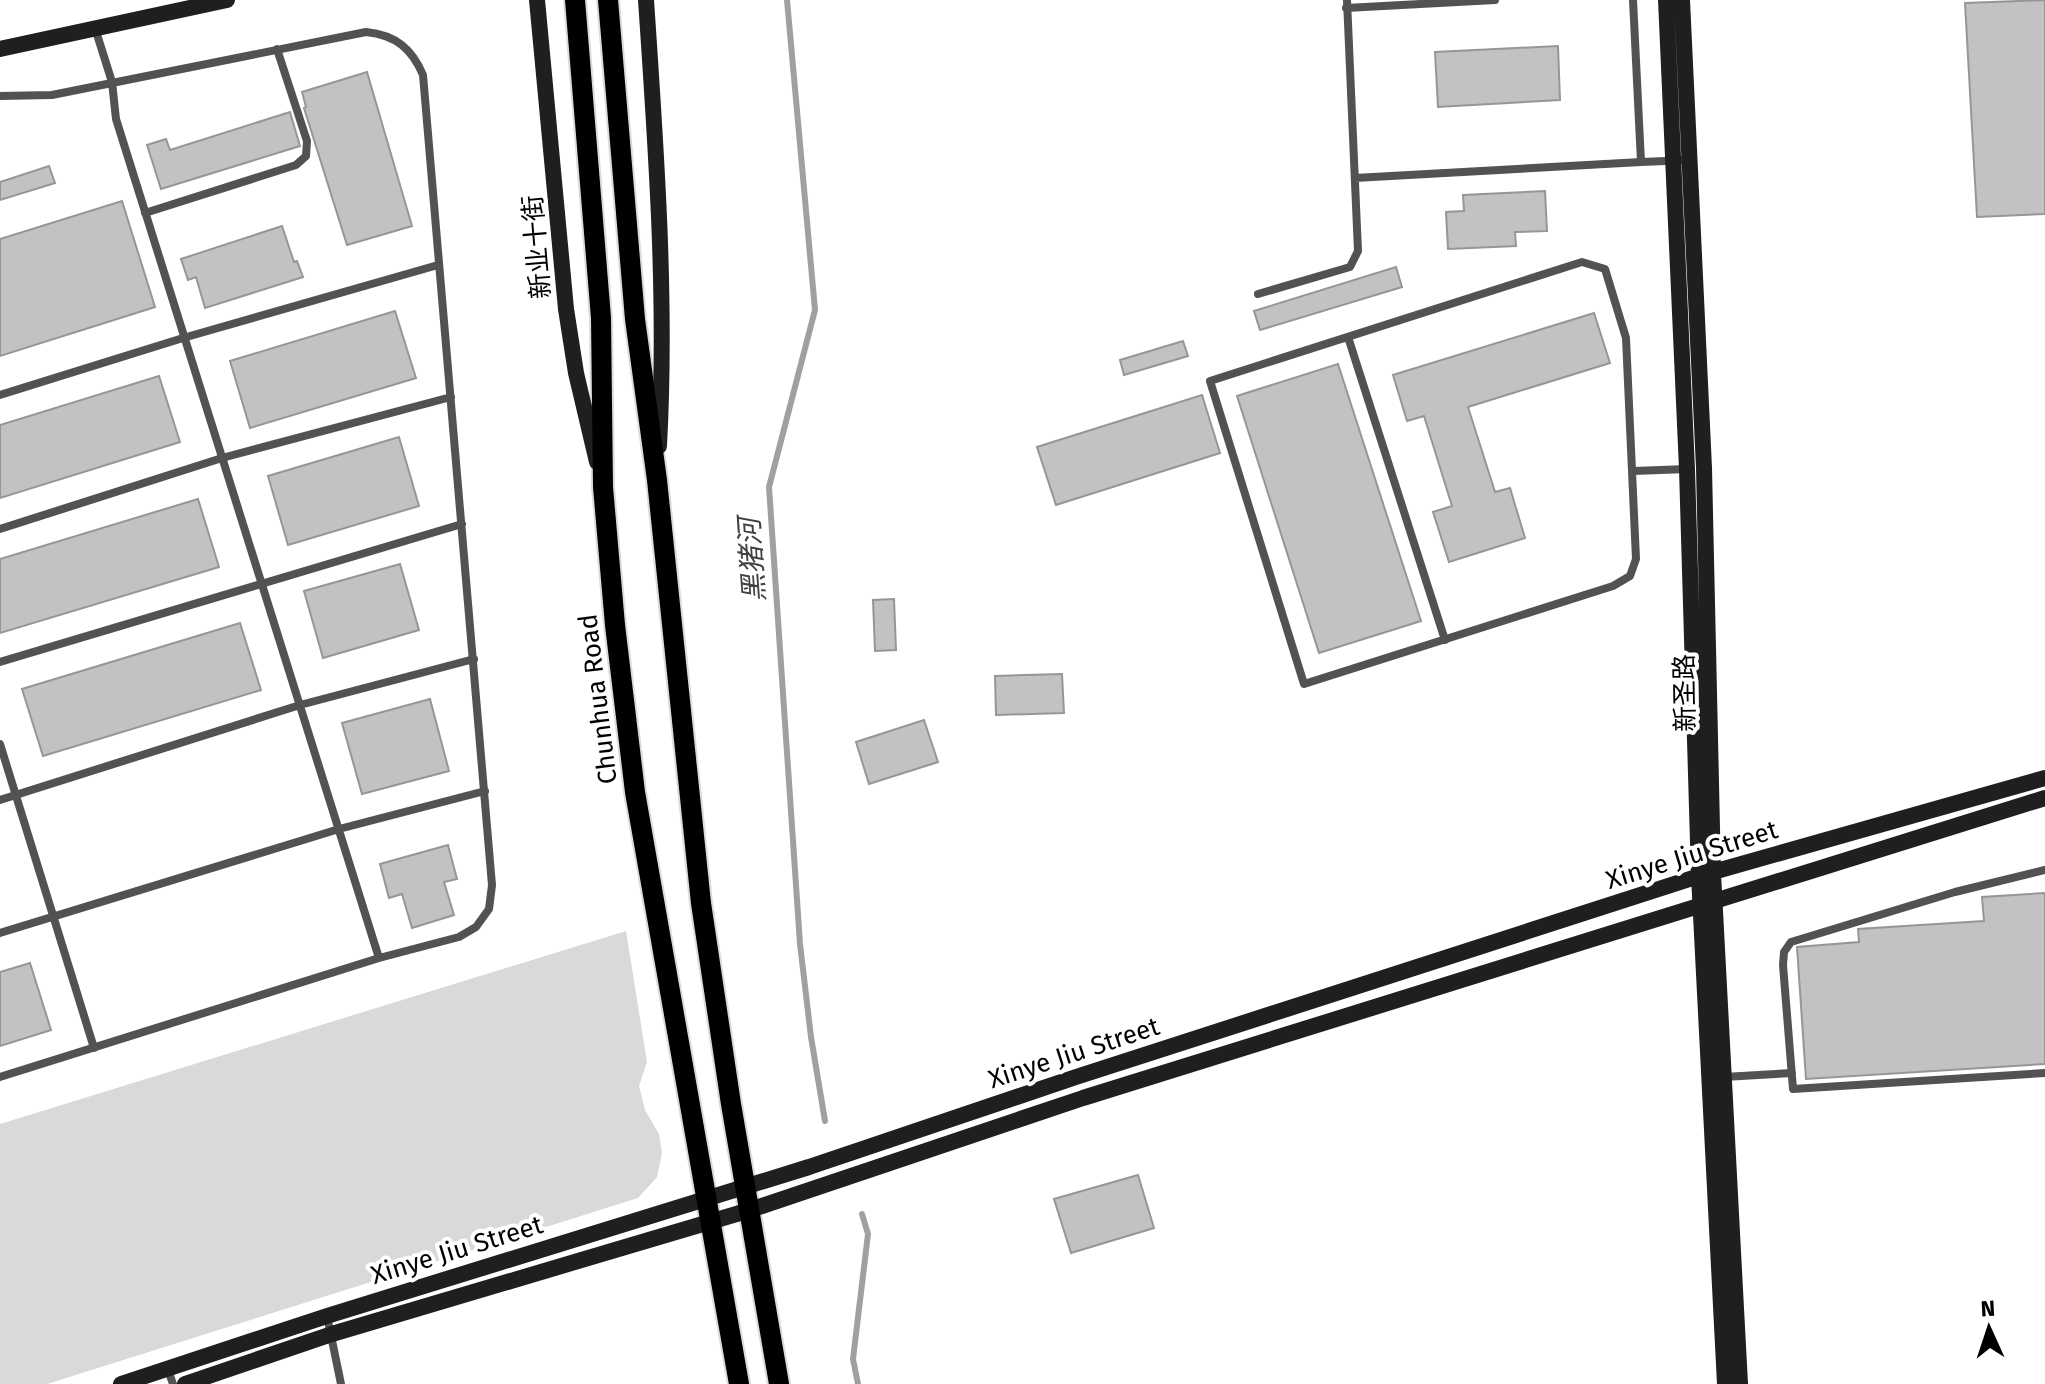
<svg xmlns="http://www.w3.org/2000/svg" width="2045" height="1384" font-family="'Fira Sans','Noto Sans SC',sans-serif">
  <style>
    .green { fill: #d9d9d9 }
    .lines { fill: none; stroke-linecap: round; stroke-linejoin: round }
    .stream { stroke: #a0a0a0; stroke-width: 6 }
    .building { fill: #c2c2c2; stroke: #969696; stroke-width: 2 }
    .primary-casing { stroke: #dbdbdb; stroke-width: 24 }
    .lane { stroke: #525252; stroke-width: 8 }
    .secondary { stroke: #1f1f1f; stroke-width: 16 }
    .primary { stroke: #000; stroke-width: 20 }
    .labels { text-anchor: middle; dominant-baseline: central; stroke-width: 8; stroke-linejoin: round; paint-order: stroke }
    .street-label { font-size: 26px; fill: #000; stroke: #fff }
    .water-label { font-size: 28px; font-style: italic; fill: #414141; stroke: #fff }
  </style>
  <rect width="100%" height="100%" fill="#fff"/>
  <path class="green" d="M626 931 647 1062 639 1086 645 1110 659 1134 662 1153 657 1177 638 1198 47 1384H0V1124Z"/>
  <g class="lines">
    <path class="stream" d="M787 0 815 310 769 487 800 944 811 1037 825 1121
      M858 1384 853 1359 868 1234 862 1214"/>
  </g>
  <path class="building" d="M2045 0V214L1977 217 1965 3Z
    M1558 46 1560 100 1438 107 1435 52Z
    M367 72 412 226 347 245 304 108 306 107 302 92Z
    M290 112 300 146 161 189 147 145 166 139 170 150Z
    M49 166 55 183 0 200V182Z
    M1545 191 1547 231 1515 232 1516 246 1448 249 1446 212 1464 211 1463 195Z
    M122 201 155 307 0 356V239Z
    M282 226 294 262 297 261 303 277 205 308 196 277 188 280 181 259Z
    M1396 267 1402 287 1260 330 1254 311Z
    M395 311 416 378 250 428 230 361Z
    M1594 313 1610 363 1468 407 1495 492 1510 488 1525 538 1449 562 1433 512 1452 506 1424 416 1407 421 1393 375Z
    M1183 341 1188 356 1124 375 1120 360Z
    M1338 364 1421 621 1319 653 1237 396Z
    M159 376 180 442 0 498V425Z
    M1202 395 1220 453 1056 505 1037 447Z
    M399 437 419 506 288 545 268 476Z
    M198 499 219 567 0 633V559Z
    M400 564 419 630 323 658 304 591Z
    M894 599 896 650 875 651 873 600Z
    M240 623 261 690 43 756 22 689Z
    M1062 674 1064 713 996 715 995 676Z
    M430 699 449 771 362 794 342 723Z
    M924 720 938 762 869 784 856 742Z
    M448 845 457 879 444 882 454 915 412 928 402 894 389 898 380 864Z
    M2045 893V1064L1806 1079 1797 947 1859 942 1858 929 1984 921 1982 897Z
    M30 963 51 1030 0 1046V972Z
    M1138 1175 1154 1228 1071 1253 1054 1199Z"/>
  <g class="lines">
    <defs>
      <path id="primary" d="M575 0 601 318 603 487 615 625 635 792 739 1384
        M608 0 635 319 657 480 701 903 731 1104 779 1384"/>
    </defs>
    <use href="#primary" class="primary-casing"/>
    <path class="lane" d="M1346 8 1495 0
      M95 28 112 82 116 119 379 958
      M0 96 52 95 366 32C396 35 412 49 423 75L492 885 489 909 476 927 459 937 379 958 0 1077
      M1641 162 1690 160
      M1355 178 1641 162 1633 0
      M145 213 296 165 306 156 307 141 277 49
      M1582 262 1605 269 1626 338 1636 559 1630 576 1613 586 1304 684 1210 381Z
      M1258 294 1350 267 1358 251 1347 0
      M1348 337 1445 640
      M0 395 183 338 438 265
      M1633 471 1688 469
      M0 529 222 458 451 397
      M0 662 462 524
      M0 744 94 1048
      M0 800 300 705 474 659
      M2045 870 1955 892 1791 942 1784 952 1783 965 1793 1089 2045 1073
      M0 933 339 829 485 791
      M1724 1077 1792 1073
      M327 1316 341 1384
      M168 1370 173 1384"/>
    <path class="secondary" d="M537 0 566 309 576 373 597 462
      M646 0C656 148 667 298 659 446
      M1666 0 1687 469 1699 876 1725 1384
      M1682 0 1704 468 1713 873 1740 1384
      M0 49 227 0
      M121 1384 327 1316 809 1167 1076 1077 1699 876 2045 778
      M185 1384 332 1334 750 1210 1083 1098 2045 798"/>
    <use href="#primary" class="primary"/>
  </g>
  <g class="labels">
    <g class="street-label">
      <text transform="translate(537 247) rotate(-95)">新业十街</text>
      <text transform="translate(1685 693) rotate(-91)">新圣路</text>
      <text transform="translate(598 699) rotate(-97)">Chunhua Road</text>
      <text transform="translate(1692 855) rotate(-17)">Xinye Jiu Street</text>
      <text transform="translate(1074 1053) rotate(-18)">Xinye Jiu Street</text>
      <text transform="translate(457 1250) rotate(-17)">Xinye Jiu Street</text>
    </g>
    <g class="water-label">
      <text transform="translate(752 560) rotate(-94)">黑猪河</text>
    </g>
  </g>
  <g transform="translate(1989 1328) rotate(357)" stroke="#ffffff" stroke-width="6" paint-order="stroke">
  <path d="M0-6L14 30L0 20L-14 30Z" fill="#000000"/>
  <text y="-12" font-size="22" font-weight="bold" text-anchor="middle" fill="#000000">N</text>
  </g>
</svg>
